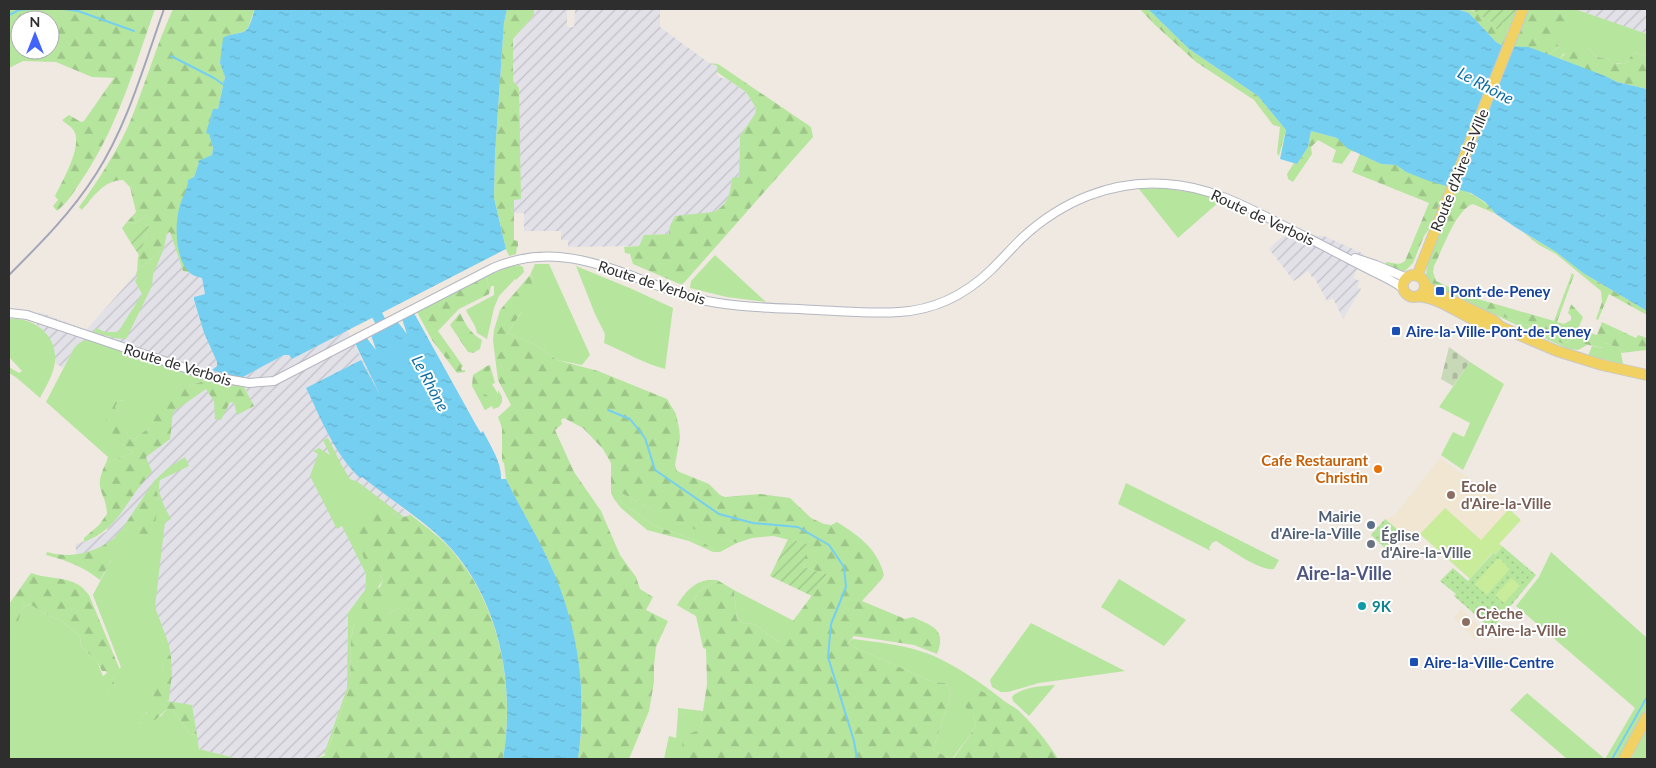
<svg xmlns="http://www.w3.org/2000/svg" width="1656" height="768" font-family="Lato,sans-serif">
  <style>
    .industrial { fill: url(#industrial-furrows) }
    .education { fill: #f0e6d1 }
    .grass { fill: #b6e59e }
    .forest { fill: url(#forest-firs); fill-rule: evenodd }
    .cemetery { fill: url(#cemetery-stones) }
    .park { fill: url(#park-dots) }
    .garden { fill: url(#garden-furrows) }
    .pitch { fill: #c9ec9a }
    .water { fill: url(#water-ripples) }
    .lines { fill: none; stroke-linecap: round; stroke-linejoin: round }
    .stream { stroke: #75cff0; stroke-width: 2 }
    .river { stroke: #75cff0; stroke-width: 11 }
    .minor-casing { stroke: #b4b7c1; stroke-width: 10 }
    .major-casing { stroke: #c9c9c9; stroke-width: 12 }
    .minor { stroke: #fff; stroke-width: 8 }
    .major { stroke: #f2d163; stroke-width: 10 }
    .rail { stroke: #a3a6b8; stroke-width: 2 }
    .transit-dot { fill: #1a4fb4; stroke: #fff; stroke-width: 2 }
    .food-dot { fill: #e8710a; stroke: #fff; stroke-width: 2 }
    .education-dot { fill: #8d6e63; stroke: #fff; stroke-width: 2 }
    .service-dot { fill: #5c6f8a; stroke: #fff; stroke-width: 2 }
    .worship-dot { fill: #6b7280; stroke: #fff; stroke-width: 2 }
    .culture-dot { fill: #0f9aa8; stroke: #fff; stroke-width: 2 }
    .labels { text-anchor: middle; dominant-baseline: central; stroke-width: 4; stroke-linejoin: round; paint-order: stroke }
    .street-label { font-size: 15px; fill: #2e2e2e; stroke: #fff }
    .transit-label { font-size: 15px; font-weight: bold; fill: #164399; stroke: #fff; text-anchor: start }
    .food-label { font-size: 15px; font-weight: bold; fill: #c56008; stroke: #fff; text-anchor: end }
    .education-label { font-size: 15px; font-weight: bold; fill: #785e54; stroke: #fff; text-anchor: start }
    .service-label { font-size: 15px; font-weight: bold; fill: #4e5e75; stroke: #fff; text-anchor: end }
    .worship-label { font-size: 15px; font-weight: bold; fill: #5b616d; stroke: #fff; text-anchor: start }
    .culture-label { font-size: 15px; font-weight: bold; fill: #0d838f; stroke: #fff; text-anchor: start }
    .water-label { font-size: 16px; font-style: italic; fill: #0d6fa3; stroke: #fff }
    .quarter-label { font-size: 18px; font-weight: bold; fill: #4d5680; stroke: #fff }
  </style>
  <defs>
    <pattern id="industrial-furrows" width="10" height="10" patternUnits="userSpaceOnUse" patternTransform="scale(1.25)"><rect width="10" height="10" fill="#e3e1e8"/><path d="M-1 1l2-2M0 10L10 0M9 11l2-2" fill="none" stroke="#c3c1c7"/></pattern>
    <pattern id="forest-firs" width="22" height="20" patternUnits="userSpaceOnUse" patternTransform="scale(1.25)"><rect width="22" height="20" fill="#b6e59e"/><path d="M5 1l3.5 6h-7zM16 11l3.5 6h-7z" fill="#9dc588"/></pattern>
    <pattern id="cemetery-stones" width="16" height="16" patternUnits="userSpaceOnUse" patternTransform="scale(1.25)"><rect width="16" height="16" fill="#c8d9b8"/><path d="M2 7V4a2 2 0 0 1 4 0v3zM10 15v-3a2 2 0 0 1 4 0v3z" fill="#acbb9e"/></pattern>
    <pattern id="park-dots" width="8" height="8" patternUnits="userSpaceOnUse" patternTransform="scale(1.25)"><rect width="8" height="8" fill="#b6e59e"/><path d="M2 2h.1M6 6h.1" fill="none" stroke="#9dc588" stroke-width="1.8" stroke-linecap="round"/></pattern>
    <pattern id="garden-furrows" width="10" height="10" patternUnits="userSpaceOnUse" patternTransform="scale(1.25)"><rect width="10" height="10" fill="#b6e59e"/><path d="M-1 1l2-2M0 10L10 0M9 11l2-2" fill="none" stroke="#9dc588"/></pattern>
    <pattern id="water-ripples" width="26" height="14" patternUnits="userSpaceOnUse" patternTransform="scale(1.25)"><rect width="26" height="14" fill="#75cff0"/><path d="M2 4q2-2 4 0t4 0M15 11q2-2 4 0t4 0" fill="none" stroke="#66b2ce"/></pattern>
  </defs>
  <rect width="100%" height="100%" fill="#efe9e1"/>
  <path class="industrial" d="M534 9H567V27H574L575 9H660V27L709 63 717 66V75L720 78H726L746 92 756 108V114L740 136 739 178H732L730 194 723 206 713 212 670 226V234L644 235 639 246 568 247V240H561V231H524V213H514V199H521L513 81V39L534 15Z
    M1575 9H1647V34L1626 27Z
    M170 232 183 271 202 278 205 294 194 297V301L204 333 217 362V366L212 369 243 377 284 355H289L293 359 347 330 380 393 379 395 361 360 306 388 330 437 353 472 362 476 411 515 400 518 366 574 365 590 348 613 347 688 324 754 315 759H239L199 749 192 705 166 702 121 667 93 595 105 571 78 562 75 544 95 538 107 531 114 499 172 412 206 388 247 392 244 387 207 380 92 341 74 348 63 368 55 363 54 354 51 342 46 333 37 325 39 312 86 330 136 274 137 271 164 248 167 233Z
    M1288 235 1324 236 1364 254 1353 278 1360 281 1357 287 1361 289 1343 319 1333 298 1327 301 1314 277H1312L1308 271 1294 281 1269 249 1283 236Z"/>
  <path class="education" d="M1440 458 1510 508 1481 540 1445 508 1411 542 1385 519 1395 515Z
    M1461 609 1485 632 1486 634 1481 639 1478 636 1475 639 1454 618Z"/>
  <path class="grass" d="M1527 9H1575L1647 34V56L1635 52 1624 64 1612 63 1608 59 1597 57 1588 48 1563 54 1560 59 1548 55 1559 47 1557 44 1559 41 1554 38Z
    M1161 188 1197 193 1220 201 1178 238 1139 189Z
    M146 215 149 220 150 227 141 224 131 243 122 228 127 222 134 224Z
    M164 248 153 275 152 286 126 339 114 338 93 332 96 328 105 332H118L142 294 135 281 138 276 136 274 137 271Z
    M715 255 766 302 727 297 690 288 691 281Z
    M535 264H549L590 355 582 365 557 360 536 345 508 333 521 313 533 278 530 275Z
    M519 265 523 267 524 272 516 280 515 279 499 296 494 308 487 339 477 333C476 325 469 317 466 310L494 295V286H489L486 276 512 266Z
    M576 266 632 289 673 308 665 369C643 363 625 352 604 343L605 334 595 314Z
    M1489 312 1527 325 1563 344 1574 338 1587 345 1578 350 1568 349Z
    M9 319C33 317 57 334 55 361 54 374 46 386 40 398L17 378 9 373V367L19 373 22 371 9 357Z
    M85 340 92 341 207 380 188 386 190 399 172 412 170 439 150 427 132 441 120 423 124 421 115 407 118 401 125 400H104L123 444 133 453 106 463 108 457 46 402 74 348 79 343Z
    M1606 343 1619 348 1621 353 1623 364 1588 356 1592 346 1603 348Z
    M1470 362 1504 384 1463 470 1441 455 1453 432 1464 437 1470 423 1439 407Z
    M490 365 495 383 492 384 498 394V390L502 397V402L499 407 493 409 492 406 485 410 473 386 490 370Z
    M328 438 342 466 350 479 358 482 404 517 400 518 385 507 379 574 383 580 361 610 394 596 399 599V608L389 614 354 624 351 639 350 686 326 755 324 754 347 688 348 613 365 590 366 574 342 526 337 529 310 476 318 454 313 451 319 448 330 455 323 440Z
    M185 457 189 466 160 480C156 492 165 508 171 519L165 522 155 607 169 645 171 656 167 654 161 660 164 671C161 676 156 682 154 689 149 700 157 709 141 716L138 724 161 716 167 709 173 710 190 734 197 735 199 749 239 759H9V636L13 632 23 607 31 604 45 614 62 621 80 637 81 646 97 661 109 692 115 688 113 678 121 667 93 595 114 555 115 536 122 529 131 532 159 500 154 481 168 468Z
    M1126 483 1279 560 1274 569C1259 571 1230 549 1216 541L1212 543 1209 548 1211 551 1118 504Z
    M615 489C654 512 694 531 737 543L720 552H713L714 550 704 543 655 526 622 503Z
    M1551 552 1647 638V709L1619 759H1567L1510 710 1527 693 1605 759 1635 708 1516 606 1539 577Z
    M1119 579 1186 620 1164 646 1101 607Z
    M708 580H717L700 591 687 611 677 605C685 593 693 582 708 580Z
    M734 590 794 621 778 641 752 623 745 624 737 620Z
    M1031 623 1125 671 1039 683 1008 692H1001L992 687 990 680Z
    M852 639C876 642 900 644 923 652 951 661 986 686 1008 704L972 687 973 714 976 723 972 732 952 759 933 750 951 693 946 683 933 682 847 644Z
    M1055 685 1029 716 1013 701 1012 697C1021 687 1042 686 1055 685Z
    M678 713 702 715 701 730 687 759H664L669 736 676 738Z
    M1647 728V759H1631Z"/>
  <path class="forest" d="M9 9H155C134 68 117 129 81 181 74 192 67 203 57 211L53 206 58 200 55 196C62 182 83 146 74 131 72 127 65 123 62 120L69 115 81 122 84 121 114 78 92 77 56 62 23 61 9 68ZM20 20H50V50H20Z
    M173 9H255C245 31 254 30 227 36L220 63 225 76 218 109 209 134 213 148 212 155C197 164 201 165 193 178 175 210 169 242 191 273L183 271 170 232 167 233 164 248 137 271C138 266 137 259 139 254 142 241 155 229 146 215L134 224 127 222 136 212 130 187 123 180C104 180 93 197 82 210L79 207C99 179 119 149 132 117 146 81 157 44 173 9Z
    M507 9H534V15L513 39V81L519 88 521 199 514 200V240L518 241V247H517L516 254 509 256 506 249 494 198 495 153 504 23Z
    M1140 9H1148L1189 49 1258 96 1286 130 1279 156 1277 153 1280 127 1273 125 1254 100 1196 62 1154 24Z
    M1457 9C1477 9 1486 16 1499 31L1503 22H1513L1507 32 1508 33 1503 46 1496 42 1469 13Z
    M1527 9H1556L1568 13 1565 26 1567 29 1565 30 1562 29 1555 38 1559 41 1557 44 1559 47 1548 55 1529 47H1513Z
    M1573 45 1588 48 1597 57 1608 59 1612 63 1615 62 1617 64H1624L1635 52 1647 56V89L1617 82 1560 59Z
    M709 63 718 64 811 127 813 137 682 285 633 264 630 254 625 253 624 247 639 246 644 235 669 234 670 226 675 216 713 212C729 205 730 193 732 178L739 177 740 136 755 114 756 108 746 92 717 72V66Z
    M1311 131 1337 138 1355 152 1351 151 1342 164 1332 162 1336 150 1318 140 1311 147 1312 154 1293 182 1288 179 1287 174 1294 163 1297 164 1308 147Z
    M1360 154 1381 164 1396 165 1406 172 1448 186 1432 225 1424 236 1413 263 1405 271H1401L1386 265V262C1394 263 1399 266 1405 261L1429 203 1352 172Z
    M1458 188C1474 194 1485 201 1496 214L1473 204C1456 209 1442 251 1434 266L1433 272 1436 281 1471 297 1554 321 1572 273 1574 275 1557 322 1564 324 1571 320V316L1568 313 1571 304 1583 317 1578 329 1597 335 1602 322 1636 338 1638 335 1647 338V350L1621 353 1619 348 1606 343 1604 348 1584 344 1574 338 1563 344 1527 325 1489 312 1433 285 1426 276 1427 266Z
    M1524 233 1556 252 1583 273 1647 311V315L1609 294 1598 320 1596 319 1602 302 1601 291 1556 254 1539 245Z
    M530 275 533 278 527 303 508 333 536 345 557 360 598 371 667 399 676 414 679 428 680 437 675 465 677 471 709 484 720 495 725 497 760 494 790 498 811 518 824 524 831 525 837 522C859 536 877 548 884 575L882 579 862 601 905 619 913 617C932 626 947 629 937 654L914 645 854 636 847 644 933 682 946 683 951 693 933 750 952 759H686C677 743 684 733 701 730L702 716 678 713V708L703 711 707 684 706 649 703 648 696 616 687 611 700 591 717 580 734 590 737 620 745 624 752 623 778 641 828 574 803 567 807 544 773 536 752 538 737 543 708 535 662 515 616 490 622 503 655 526 704 543 714 550 713 552 689 541 647 530 621 508 614 499 611 493V463L603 449 583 428 564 418 561 420 562 424 555 430 574 472 601 511 620 555 636 577 640 589 653 597 646 610 668 621 656 647 654 666V682L649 711 629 759H578C586 709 582 675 570 626 565 605 559 584 550 564 536 535 520 508 506 479L504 463 502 461V428L498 417 511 405 498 380 493 341 494 330 500 310Z
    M486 276 489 286H491L489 294 459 309 438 331 463 366 461 368 462 371 465 370V372L457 373 432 340 417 312Z
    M460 313C466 325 470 333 482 340L480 349 473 353 468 352 450 325Z
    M487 366 490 365V370L488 373V378L479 390 492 399 495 396 499 400 498 403 488 407 485 410 472 386 473 375Z
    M207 380 244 387 254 406 237 415 234 403 230 402 221 420 215 419 214 401 206 389 173 412 170 439 146 457 152 472C127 497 120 529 84 542V538L99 525 107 514C106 490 92 491 106 463L133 453 123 444 115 448 108 441 104 400 118 392H120L126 400 118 401 115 407 125 422 121 424 132 441 150 427 166 397 188 386Z
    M154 481 159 500 153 536 141 538 137 530 131 532 122 529Z
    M378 506 385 507 400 518 411 515C426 527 442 538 454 553 501 608 515 690 503 759H315L326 755 350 686 351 639 355 620 380 610 389 614 399 608V600L394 597C382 602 376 614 361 610L368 590 380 587 383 580 379 574 373 575 368 572 363 556 357 523 369 507Z
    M116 537 114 555 100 580C84 567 66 560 46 555L47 552C72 559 95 553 116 537Z
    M31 573C53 581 74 574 89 595L120 670 113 678 115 688 114 692H109L102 677 107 673 106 671H102L97 661 81 646 80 637 62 621 45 614 30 604 23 607 14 632 9 636V604Z
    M167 654 171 656 172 673 169 700 167 701 192 705 197 735 190 734 173 710 167 709 155 720 137 724 130 711 138 710 141 716 147 713C155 699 150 692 156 680 157 677 161 673 164 671L161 660 163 656Z
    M972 687C987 694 1005 700 1018 710 1033 724 1048 742 1058 759H953L972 732 976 723 973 714 965 707Z"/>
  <path class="cemetery" d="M1449 347 1470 362 1453 386 1441 379Z"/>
  <path class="park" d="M1385 519 1404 535 1383 553 1382 552 1385 548 1371 535Z
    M1502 546 1536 575 1496 624 1488 626 1454 596 1456 594 1440 581 1453 568 1468 581 1493 553 1496 554Z"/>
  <path class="garden" d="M1471 9H1518L1513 22H1503L1499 32 1491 22Z
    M141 223 150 227 139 255 131 243Z
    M788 539 808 544 803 567 828 574 812 596 770 576Z"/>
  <path class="pitch" d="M1445 508 1481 540 1509 509 1521 520 1499 544 1502 546 1496 554 1492 553 1470 579 1420 534Z
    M1497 559H1500L1510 569 1487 595 1475 585V583Z
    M1511 578 1520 586 1504 603 1495 595Z"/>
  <path class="water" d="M255 9H507L504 23 495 153 494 198 506 249 292 359 289 355H284L243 377H234L212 370 217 366V362L204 333 194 300V297L205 294 202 278C199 277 194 276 191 274 174 259 174 222 181 202 184 194 188 188 188 180L194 177 199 163 198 161 212 155 213 148 209 134 206 133 213 109H218L225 77 220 63 223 38C231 32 245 36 249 26 252 20 253 14 255 9Z
    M1148 9H1457L1469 13 1496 42 1503 46 1529 47 1605 76 1617 82 1647 89V311L1583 273 1556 252 1515 227 1496 214 1485 202 1471 193 1429 181 1406 172 1396 165 1381 164 1347 148 1337 138 1311 131 1308 147 1297 164 1280 159 1286 130 1258 96 1189 49Z
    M414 313 476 425 481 433 483 431 484 433C491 447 502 463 501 479H506C520 508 537 535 550 564 578 625 588 693 578 759H503C516 684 499 595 443 540 419 517 388 498 362 477L360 478C335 455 321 419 306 388L361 360 380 395 355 343 366 337 376 350 371 335 382 329 391 342 387 327 397 321 407 334 402 319Z"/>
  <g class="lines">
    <path class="stream" d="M64 9 78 11 134 31
      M9 15 19 10 31 9
      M171 56 214 78 224 85
      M608 410 630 419 645 438 655 470 719 514 753 523 798 527 829 545 844 567 846 587 831 624 828 657 854 741 857 759
      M1612 759 1647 697"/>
    <path class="river" d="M374 300 377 315 399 356"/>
    <defs>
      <path id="minor" d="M1355 258 1376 265 1407 278
        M9 313 27 315 209 376 249 383 274 381 493 268C572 234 634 285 707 301 743 308 780 308 816 310 843 311 872 314 899 312 935 310 966 294 991 270 1002 259 1012 248 1022 238 1062 201 1112 180 1166 184 1219 187 1262 216 1308 238 1330 249 1352 261 1374 272 1384 277 1394 281 1404 289"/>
      <path id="major" d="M1403 286a11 11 0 1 1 22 0a11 11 0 1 1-22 0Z
        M1417 276 1523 9
        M1425 285 1434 292 1493 320 1501 327 1557 351 1602 365 1647 375
        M1418 296C1448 299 1471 326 1501 327
        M1624 759 1647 717"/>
    </defs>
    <use href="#minor" class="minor-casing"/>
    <use href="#major" class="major-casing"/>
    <use href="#minor" class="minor"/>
    <use href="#major" class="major"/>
    <path class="rail" d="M9 275C40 244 72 212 96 174 128 124 144 65 164 9"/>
  </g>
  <g class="transit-dot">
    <rect x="1435" y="286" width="10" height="10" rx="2.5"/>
    <rect x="1391" y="326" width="10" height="10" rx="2.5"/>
    <rect x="1409" y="657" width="10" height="10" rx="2.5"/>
  </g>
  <circle class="food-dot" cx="1378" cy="469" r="5"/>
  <g class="education-dot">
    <circle cx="1451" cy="495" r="5"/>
    <circle cx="1466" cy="622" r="5"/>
  </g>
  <circle class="service-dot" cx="1371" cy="525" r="5"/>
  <circle class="worship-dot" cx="1371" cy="544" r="5"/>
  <circle class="culture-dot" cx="1362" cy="606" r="5"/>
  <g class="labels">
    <g class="street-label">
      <text transform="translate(1459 170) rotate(-68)">Route d'Aire-la-Ville</text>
      <text transform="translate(1263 217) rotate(25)">Route de Verbois</text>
      <text transform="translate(652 282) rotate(18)">Route de Verbois</text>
      <text transform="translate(178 364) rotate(17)">Route de Verbois</text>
    </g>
    <g class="transit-label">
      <text x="1450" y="291">Pont-de-Peney</text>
      <text x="1406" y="331">Aire-la-Ville-Pont-de-Peney</text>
      <text x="1424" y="662">Aire-la-Ville-Centre</text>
    </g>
    <g class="food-label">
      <text x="1368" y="460">Cafe Restaurant<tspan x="1368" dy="17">Christin</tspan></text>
    </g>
    <g class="education-label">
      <text x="1461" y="486">Ecole<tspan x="1461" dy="17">d'Aire-la-Ville</tspan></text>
      <text x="1476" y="613">Crèche<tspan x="1476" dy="17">d'Aire-la-Ville</tspan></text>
    </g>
    <g class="service-label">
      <text x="1361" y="516">Mairie<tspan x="1361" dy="17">d'Aire-la-Ville</tspan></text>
    </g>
    <g class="worship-label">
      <text x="1381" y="535">Église<tspan x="1381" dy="17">d'Aire-la-Ville</tspan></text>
    </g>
    <g class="culture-label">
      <text x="1372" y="606">9K</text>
    </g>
    <g class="water-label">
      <text transform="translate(1486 85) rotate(28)">Le Rhône</text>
      <text transform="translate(431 383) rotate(62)">Le Rhône</text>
    </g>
    <g class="quarter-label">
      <text x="1344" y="573">Aire-la-Ville</text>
    </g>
  </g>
  <rect width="1656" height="768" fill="none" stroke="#2e2e2e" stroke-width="20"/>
  <g transform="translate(35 35)"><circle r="24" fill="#ffffff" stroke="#ababab"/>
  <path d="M0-4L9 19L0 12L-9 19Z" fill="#4264fb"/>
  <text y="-8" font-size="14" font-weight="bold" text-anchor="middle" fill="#2e2e2e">N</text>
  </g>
</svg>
